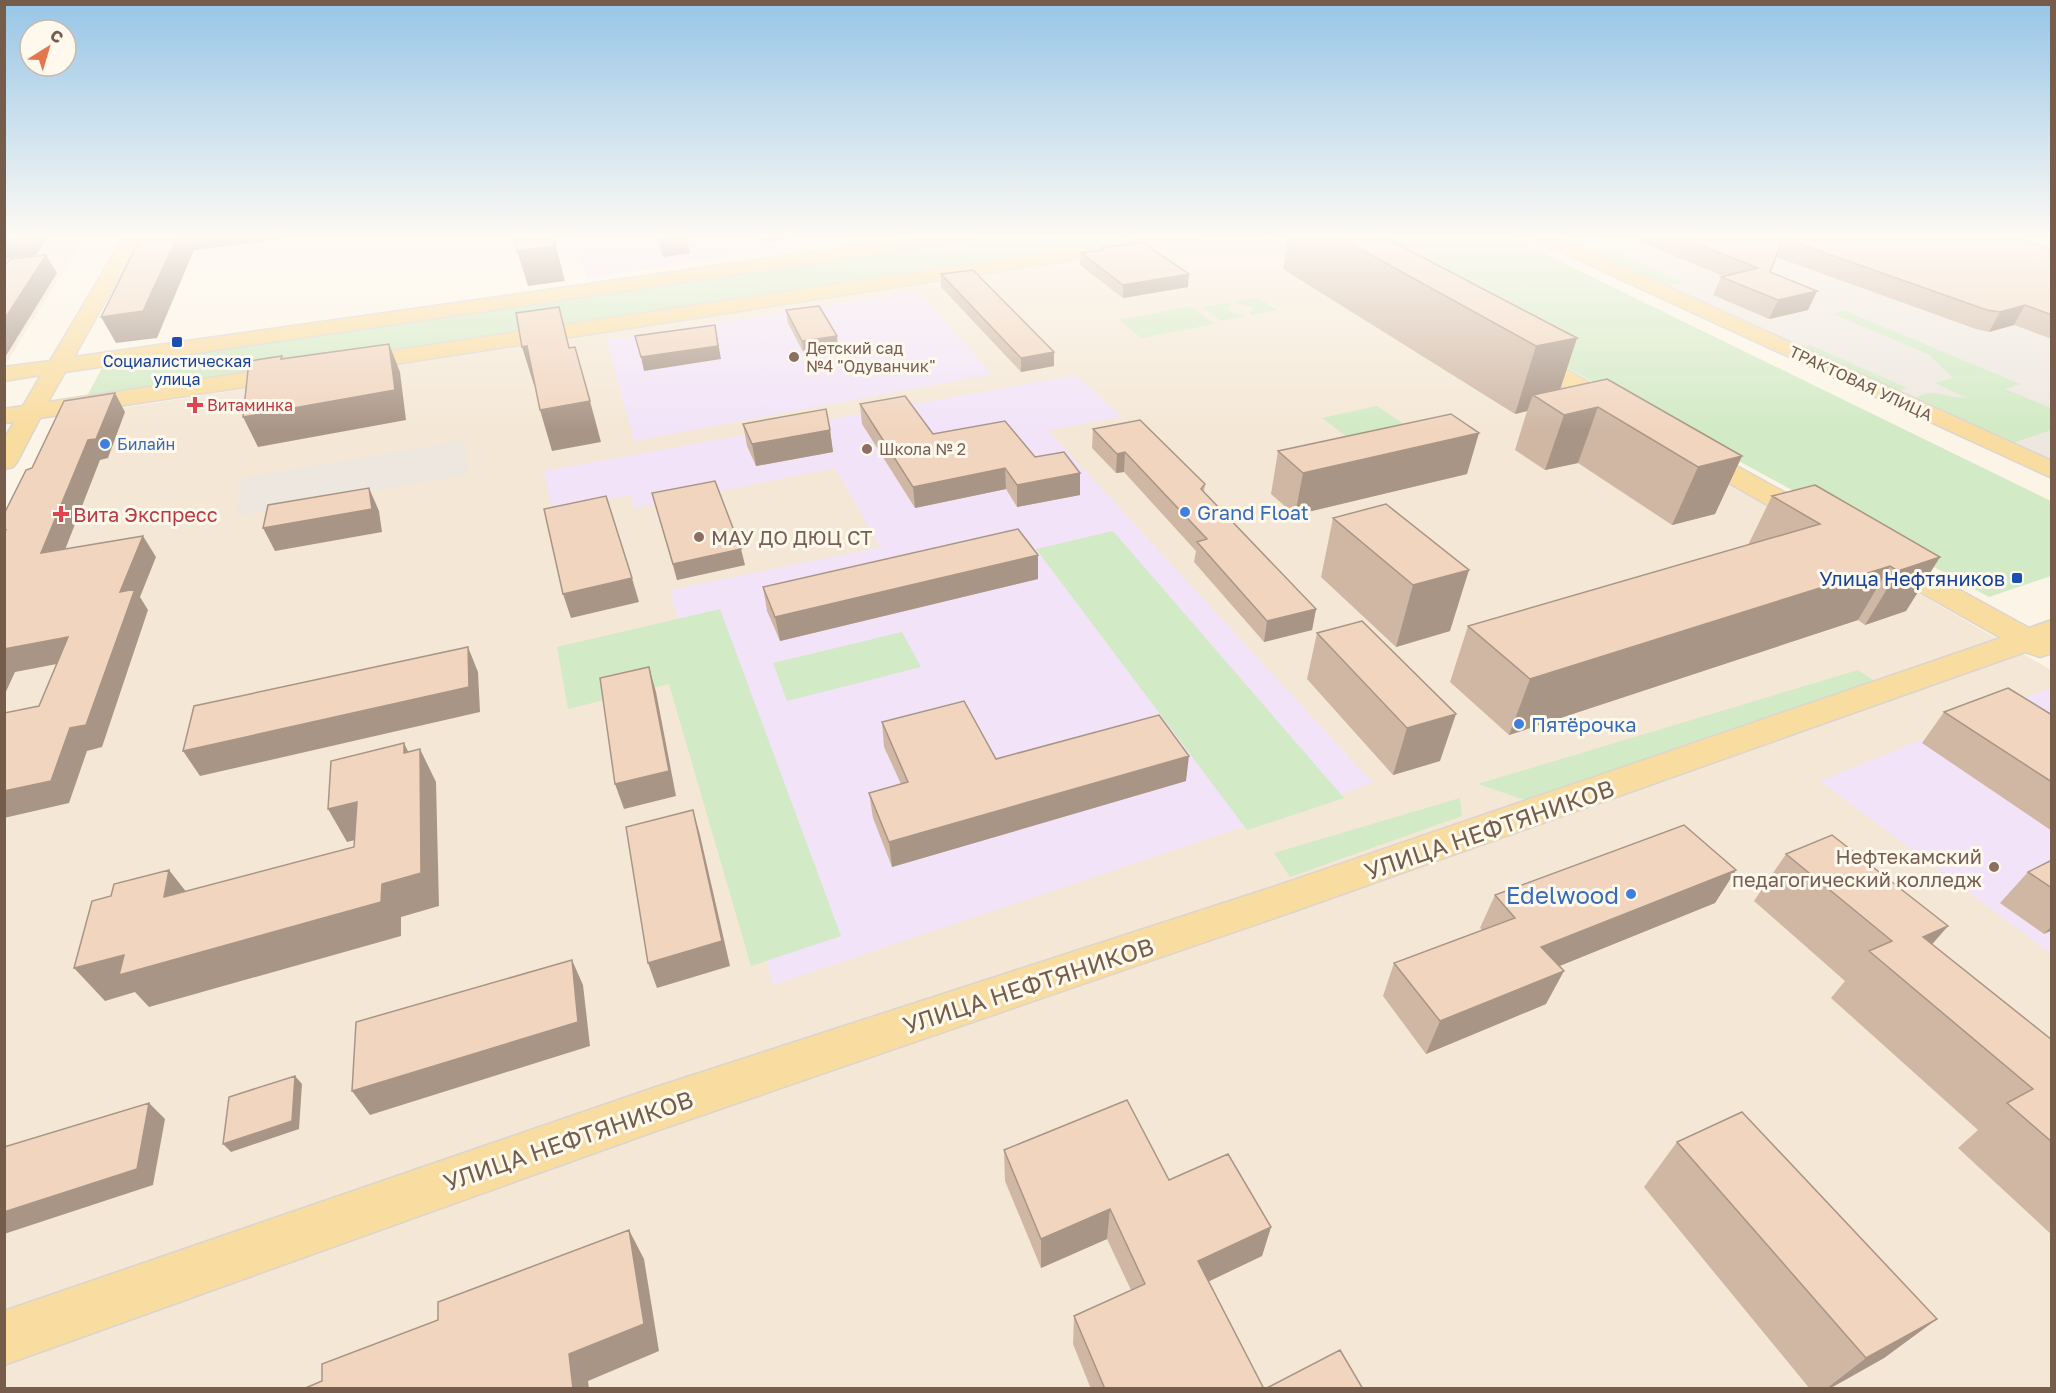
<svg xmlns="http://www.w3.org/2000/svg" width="2056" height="1393" font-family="'Golos Text',sans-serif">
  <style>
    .residential { fill: #f4e7d5 }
    .industrial { fill: #ede7e0 }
    .education { fill: #f2e3f9 }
    .green { fill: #d2eac5 }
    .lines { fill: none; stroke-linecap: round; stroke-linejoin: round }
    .major-casing { stroke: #dbd5d0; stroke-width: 3 }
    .major { fill: #f9dca0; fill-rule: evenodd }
    .wall { fill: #cfb7a4 }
    .shaded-wall { fill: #a99586 }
    .building { fill: #f1d5bf; stroke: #a99586; stroke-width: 1.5 }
    .transit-dot { fill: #1a4fb4; stroke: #fff9ed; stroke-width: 2 }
    .education-dot { fill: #8d6e63; stroke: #fff9ed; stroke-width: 2 }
    .health-dot { fill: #e0444e; stroke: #fff9ed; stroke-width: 2 }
    .shop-dot { fill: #3f7fe0; stroke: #fff9ed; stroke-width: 2 }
    .labels { text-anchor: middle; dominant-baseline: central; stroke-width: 6; stroke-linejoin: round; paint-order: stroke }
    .far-education-label { font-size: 16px; fill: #785e54; stroke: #fff9ed; text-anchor: start }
    .far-transit-label { font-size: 16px; fill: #164399; stroke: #fff9ed }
    .far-street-label { font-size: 16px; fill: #765c4b; stroke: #fff9ed }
    .far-health-label { font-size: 16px; fill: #be3a42; stroke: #fff9ed; text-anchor: start }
    .far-shop-label { font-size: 16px; fill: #366cbe; stroke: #fff9ed; text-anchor: start }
    .shop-label { font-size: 20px; fill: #366cbe; stroke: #fff9ed; text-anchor: start }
    .health-label { font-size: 20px; fill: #be3a42; stroke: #fff9ed; text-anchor: start }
    .education-label { font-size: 20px; fill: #785e54; stroke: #fff9ed; text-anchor: start }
    .transit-label { font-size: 20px; fill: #164399; stroke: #fff9ed; text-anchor: end }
    .near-street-label { font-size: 24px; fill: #765c4b; stroke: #fff9ed }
    .near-shop-label { font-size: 24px; fill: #366cbe; stroke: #fff9ed; text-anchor: end }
  </style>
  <rect width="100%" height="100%" fill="#fcf5e7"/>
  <path class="residential" d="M4 235H86L7 362H5Z
    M1231 235H1300L2051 670V1388H5L4 564 77 415Z"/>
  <path class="industrial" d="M1551 235H2051V467Z
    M465 440 468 474 235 516 243 478Z"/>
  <path class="education" d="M568 235H868L588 278Z
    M918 291 992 374 634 441 607 340Z
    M1076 375 1122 417 1048 430 1373 783 773 985 670 590 880 547 835 468 634 508 631 495 562 507 551 504 544 471Z
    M2047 689 2051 692V954L1820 781Z"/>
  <path class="green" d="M1000 235H1150L87 396 103 366Z
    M1506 235 2051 501V576L1989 597 1324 236Z
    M1610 250 1684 283 1667 286 1593 253Z
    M1257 297 1277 310 1252 315 1249 313 1253 311 1252 307 1233 302Z
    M1228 303 1231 305 1227 308 1231 312 1246 316 1221 321 1202 307Z
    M1191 306 1215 324 1141 338 1119 320Z
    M1843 310 2020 384 2005 389 2051 408V430L2013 443 1979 441 1906 407C1926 383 1942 398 1967 398L1935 383 1953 378 1928 354 1833 314Z
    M1810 345 1907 388 1884 395 1786 350Z
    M1377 406 1426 439 1369 453 1322 418Z
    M1113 531 1344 798 1247 830 1036 549Z
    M720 609 841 936 751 966 669 684 568 709 557 647Z
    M902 632 921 667 787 701 773 663Z
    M1858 670 1879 684 1533 803 1478 784Z
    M1460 798 1462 816 1290 877 1274 853Z"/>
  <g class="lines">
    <defs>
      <path id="major" d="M125 235H142L74 357 934 235H982L974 240 65 372 48 402 290 366 298 368 301 373 298 378 290 380 40 418 17 462 13 467 4 469V439L14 422 4 423V409L23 406 41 375 4 381V367L50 361Z
        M1162 235H1208L1200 240 350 371 342 369 339 364 342 359 350 357Z
        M1531 235H1554L2052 461V478L1533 239Z
        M1526 350 1534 351 1625 403 1629 408 1625 413 1617 415 1609 413 1518 361 1515 356 1518 351Z
        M1695 446 1704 448 1822 513 1826 519 1822 525 1812 527 1802 525 1686 458 1683 453 1686 448Z
        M1886 552 1896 555 2029 628 2052 620V653L2040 657 2025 652 1292 912 656 1131 4 1365V1311L656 1087 1267 889 2001 638 1876 567 1872 561 1876 555Z"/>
    </defs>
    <use href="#major" class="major-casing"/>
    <use href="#major" class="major"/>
  </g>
  <path class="wall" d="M654 235H686L690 253 663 257Z
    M762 235H793L794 238 766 242Z
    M1288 235H1380L1577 338 1560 389 1742 456 1715 514 1672 525 1578 463 1545 470 1515 450 1527 411 1515 414 1283 269Z
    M1624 235H2008L2052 250V339L2014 325 1989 332 1976 329 1776 257 1770 272 1817 291 1808 310 1769 319 1713 295 1721 277 1723 276Z
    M1101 248 1188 287 1123 298 1080 265 1081 253 1101 250Z
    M941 274 1054 352V366L1021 372 941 287Z
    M786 310 838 349 804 354 788 323Z
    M860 404 933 434 1035 457 1080 473V495L1017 507 1006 489 915 508 862 424Z
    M743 424 830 430 833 452 756 466 747 446Z
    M1093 429 1205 484 1204 492 1316 609 1312 630 1264 642 1194 562 1196 551 1124 472 1116 473 1092 448Z
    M1278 451 1467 474 1295 515 1271 494Z
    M652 493 745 565 677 580Z
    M1772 496 1940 557 1906 611 1865 625 1858 620 1509 735 1450 682 1468 626 1748 545Z
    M1386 504 1450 631 1396 647 1321 577 1333 518Z
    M1038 555V579L780 641 767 611 763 587Z
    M1317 633 1440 761 1393 775 1307 679Z
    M1944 712 2052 715V831L1922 743Z
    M882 722 996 759 1186 781 892 867 873 818 869 793 901 784 884 747Z
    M1786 854 1948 926 1932 944 2052 1040V1235L1958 1148 1978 1130 1831 998 1845 981 1754 901Z
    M2052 860V930L2044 934 2000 903 2028 872Z
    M1736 870 1715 903 1559 966 1546 1004 1426 1054 1383 996 1394 963 1482 930 1480 928 1495 895Z
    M1677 1142 1937 1319 1884 1358 1829 1389H1810L1644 1187Z
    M1004 1150 1169 1180 1271 1227 1262 1256 1208 1281 1264 1389H1091L1073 1344 1074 1316 1131 1290 1107 1239 1041 1268 1005 1181Z"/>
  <path class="shaded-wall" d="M27 235H49L36 255 4 259V240Z
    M178 235H316L194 250 157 338 116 343 101 317Z
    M686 235 690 253 663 257 660 239Z
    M765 235H793L794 238 766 242Z
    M556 246 565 281 528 286 517 251Z
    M46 255 57 273 4 359V320Z
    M1189 274 1188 287 1123 298V285Z
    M1817 291 1808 310 1769 319 1778 300Z
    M2025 305 2014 325 1989 332 2000 312Z
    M715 325 721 359 644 371 641 357Z
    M837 336 838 349 804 354 802 341Z
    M1577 338 1555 405 1533 395 1527 411 1515 414 1536 346Z
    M389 344 400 372 406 420 258 447 243 417Z
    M527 346 538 385H534L522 347Z
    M1054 352V366L1021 372V358Z
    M115 393 125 412 108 458 100 460 56 573 41 553 88 440Z
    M590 401 601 442 552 451 540 410Z
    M1598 407 1578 463 1545 470 1564 415Z
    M830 430 833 452 756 466 752 444Z
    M1479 433 1467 474 1295 515 1303 473Z
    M1125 452 1124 472 1116 473 1117 454Z
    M1742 456 1715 514 1672 525 1698 467Z
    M1005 468 1006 489 915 508 913 487Z
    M1080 473V495L1017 507V485Z
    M369 488 379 511 382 532 275 551 263 528Z
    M143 536 156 557 140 597 148 610 102 747 87 751 69 803 4 818V791L70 728 120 592Z
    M741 549 745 565 677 580 673 564Z
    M1038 555V579L780 641 775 617Z
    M1940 557 1906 611 1865 625 1898 571Z
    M1890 566 1858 620 1509 735 1530 679Z
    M1469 570 1450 631 1396 647 1413 585Z
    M632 578 639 602 571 618 563 594Z
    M1316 609 1312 630 1264 642 1267 621Z
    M68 637 83 659 15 672 4 696V649Z
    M468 647 478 672 480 712 200 776 183 751Z
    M649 667 656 692 676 796 624 809 615 784Z
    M1456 714 1440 761 1393 775 1407 728Z
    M404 743 420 776V749L436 782 439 906 401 917V936L149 1007 135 992 105 1001 74 968 382 884 404 753Z
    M1189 756 1186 781 892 867 889 842Z
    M357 802 376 835 347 842 328 809Z
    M693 810 700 835 730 966 657 988 648 963Z
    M169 870 195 903 164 897Z
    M1736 870 1715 903 1525 980 1541 947Z
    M1948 926 1907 973 1923 937Z
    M2052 926V930L2044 934Z
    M572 960 583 985 590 1046 370 1115 352 1091Z
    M1564 971 1546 1004 1426 1054 1440 1021Z
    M295 1076 302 1084 299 1129 231 1152 223 1144Z
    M149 1103 165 1119 153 1185 4 1234V1212Z
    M1110 1209 1107 1239 1041 1268V1239Z
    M1271 1227 1262 1256 1191 1290 1198 1261Z
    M629 1230 644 1259 659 1351 588 1381 589 1389H573L569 1354Z
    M1937 1319 1884 1358 1829 1389H1826L1866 1358Z"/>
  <path class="building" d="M4 235H27L26 237 4 240Z
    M142 235H178L143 311 101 317Z
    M513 235H552L556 246 517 251Z
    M658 235H685L660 239Z
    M1335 235H1380L1577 338 1536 346Z
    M1675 235H2008L2052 250V315L2025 305 2000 312 1987 310 1783 238 1770 272 1817 291 1778 300 1721 277 1758 268Z
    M1142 242 1189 274 1123 285 1081 253 1103 250 1101 248Z
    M46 255 4 320V267L10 259Z
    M973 270 1054 352 1021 358 941 274Z
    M819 306 837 336 802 341 786 310Z
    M559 307 569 348 575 347 590 401 540 410 527 346 522 347 516 313Z
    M715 325 718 346 641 357 635 336Z
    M389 344 395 390 243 417 249 361 282 356 281 359Z
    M1607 379 1742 456 1698 467 1598 407 1564 415 1533 395Z
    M115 393 96 439 88 440 41 553 143 536 120 592 135 589 86 725 70 728 51 781 4 791V713L39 706 68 637 4 649V533L6 530H4V514L26 470 32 468 64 401Z
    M905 396 933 434 1005 421 1035 457 1064 452 1080 473 1017 485 1005 468 913 487 860 404Z
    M826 409 830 430 752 444 743 424Z
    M1451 414 1479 433 1303 473 1278 451Z
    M1140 420 1205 484 1201 489 1316 609 1267 621 1197 542 1207 539 1125 452 1117 454 1093 429Z
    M715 481 741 549 673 564 652 493Z
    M1815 485 1940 557 1898 571 1890 566 1530 679 1468 626 1820 524 1772 496Z
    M369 488 372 509 263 528 268 505Z
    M606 496 632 578 563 594 544 509Z
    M1386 504 1469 570 1413 585 1333 518Z
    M1018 529 1038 555 775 617 763 587Z
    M1362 621 1456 714 1407 728 1317 633Z
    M468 647 469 687 183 751 194 706Z
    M649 667 669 771 615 784 600 678Z
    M2008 688 2052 715V782L1944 712Z
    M964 701 996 759 1159 715 1189 756 889 842 869 793 908 782 882 722Z
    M404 743V753L420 749 421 873 382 884 381 902 119 975 124 955 74 968 92 901 111 896 114 884 169 870 164 897 354 847 357 802 328 809 331 761Z
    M693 810 722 941 648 963 626 827Z
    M1684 825 1736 870 1541 947 1564 971 1440 1021 1394 963 1515 918 1495 895Z
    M1832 835 1948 926 1923 937 2052 1040V1142L2007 1103 2033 1089 1869 951 1892 941 1786 854Z
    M2052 860V888L2028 872Z
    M572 960 578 1022 352 1091 356 1022Z
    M295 1076 292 1121 223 1144 229 1097Z
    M1127 1100 1169 1180 1228 1154 1271 1227 1198 1261 1264 1389H1105L1074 1316 1145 1284 1110 1209 1041 1239 1004 1150Z
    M149 1103 137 1169 4 1212V1147Z
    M1742 1112 1937 1319 1866 1358 1677 1142Z
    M629 1230 644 1324 569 1354 573 1389H303L322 1381V1364L438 1320V1302Z
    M1340 1350 1363 1389H1265Z"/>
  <linearGradient id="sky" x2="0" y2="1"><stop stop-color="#96c5e7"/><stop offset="0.55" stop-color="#fefaf4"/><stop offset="1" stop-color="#fefaf4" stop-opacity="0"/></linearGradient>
  <rect width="2056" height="430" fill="url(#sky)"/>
  <g class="transit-dot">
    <rect x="171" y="336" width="12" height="12" rx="3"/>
    <rect x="2011" y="572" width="12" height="12" rx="3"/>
  </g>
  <g class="education-dot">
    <circle cx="794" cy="357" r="6"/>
    <circle cx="867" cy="449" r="6"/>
    <circle cx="699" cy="537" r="6"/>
    <circle cx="1994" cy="867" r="6"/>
  </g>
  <g class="health-dot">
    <path d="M192 396h6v6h6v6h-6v6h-6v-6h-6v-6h6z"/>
    <path d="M58 505h6v6h6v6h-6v6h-6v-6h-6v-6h6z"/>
  </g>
  <g class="shop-dot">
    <circle cx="105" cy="444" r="6"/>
    <circle cx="1185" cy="512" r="6"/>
    <circle cx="1519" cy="724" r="6"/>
    <circle cx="1631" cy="894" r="6"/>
  </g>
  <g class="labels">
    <g class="far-education-label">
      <text x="806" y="348">Детский сад<tspan x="806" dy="18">№4 "Одуванчик"</tspan></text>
      <text x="879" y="449">Школа № 2</text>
    </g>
    <g class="far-transit-label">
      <text x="177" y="361">Социалистическая<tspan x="177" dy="18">улица</tspan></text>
    </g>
    <g class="far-street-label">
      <text transform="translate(1861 383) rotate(25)">ТРАКТОВАЯ УЛИЦА</text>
    </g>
    <g class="far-health-label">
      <text x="207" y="405">Витаминка</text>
    </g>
    <g class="far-shop-label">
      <text x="117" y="444">Билайн</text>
    </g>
    <g class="shop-label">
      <text x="1197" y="512">Grand Float</text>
      <text x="1531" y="724">Пятёрочка</text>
    </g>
    <g class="health-label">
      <text x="73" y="514">Вита Экспресс</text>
    </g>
    <g class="education-label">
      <text x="711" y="537">МАУ ДО ДЮЦ СТ</text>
      <text x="1982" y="856" text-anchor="end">Нефтекамский<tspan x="1982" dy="23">педагогический колледж</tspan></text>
    </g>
    <g class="transit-label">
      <text x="2005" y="578">Улица Нефтяников</text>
    </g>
    <g class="near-street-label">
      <text transform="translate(1489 829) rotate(-19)">УЛИЦА НЕФТЯНИКОВ</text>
      <text transform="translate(1028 985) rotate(-18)">УЛИЦА НЕФТЯНИКОВ</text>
      <text transform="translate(568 1140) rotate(-19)">УЛИЦА НЕФТЯНИКОВ</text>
    </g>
    <g class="near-shop-label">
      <text x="1619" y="894">Edelwood</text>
    </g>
  </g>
  <rect width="2056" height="1393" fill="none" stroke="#765c4b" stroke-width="12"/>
  <g transform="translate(48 48) rotate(37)"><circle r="28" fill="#fff9ed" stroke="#c8baac" stroke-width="1.5"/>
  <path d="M0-4.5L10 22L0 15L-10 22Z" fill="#e4764e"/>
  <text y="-9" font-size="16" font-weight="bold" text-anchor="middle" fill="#765c4b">С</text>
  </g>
</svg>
